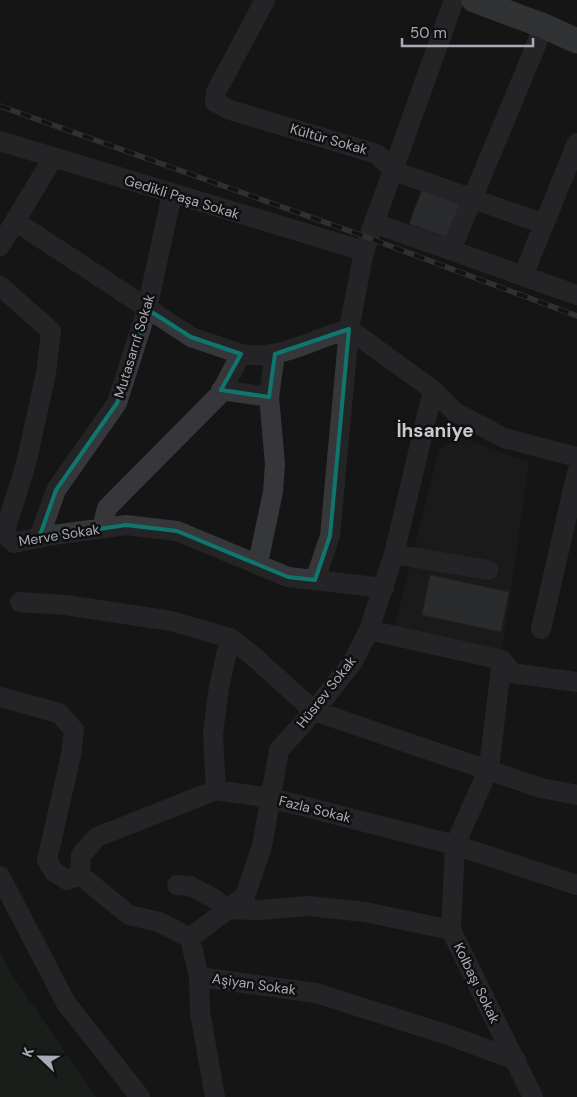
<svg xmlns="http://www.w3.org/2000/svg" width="577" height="1097" font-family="'DM Sans',sans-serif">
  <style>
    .built { fill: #212123 }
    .green { fill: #212822 }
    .building { fill: #444549; stroke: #2f2f32 }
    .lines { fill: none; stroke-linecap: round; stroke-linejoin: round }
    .minor { stroke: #36373b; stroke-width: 20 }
    .major { stroke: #525459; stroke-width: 25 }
    .rail-casing { stroke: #4f5155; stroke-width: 5.5 }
    .rail { stroke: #101011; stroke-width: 4; stroke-dasharray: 11; stroke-linecap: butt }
    .marked { fill: none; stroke: #0f766e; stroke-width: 4; stroke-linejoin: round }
    .labels { text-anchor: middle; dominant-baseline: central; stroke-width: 5; stroke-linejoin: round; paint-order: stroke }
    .street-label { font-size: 14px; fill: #a8abb5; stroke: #101011 }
    .district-label { font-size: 19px; font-weight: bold; fill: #c8cad1; stroke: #101011 }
  </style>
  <rect width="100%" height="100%" fill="#151516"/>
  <path class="built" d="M462 438 529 462 502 652 393 633 439 449Z"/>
  <path class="green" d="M0 951 10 972 96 1097H0Z"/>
  <path class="building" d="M423 187 464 202 451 239 409 224Z
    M430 575 509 592 501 632 422 615Z"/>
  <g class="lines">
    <path class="minor" d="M265 0 216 92 215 102 230 110 377 154 394 171 544 224
      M0 141 364 251
      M15 221 191 337 241 354
      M374 223 577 295
      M0 246 53 158
      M451 250 544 26
      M523 276 577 143
      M0 286 51 331 46 373 26 464 4 534 14 543 46 536 126 525 177 531 288 577 384 588
      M349 329 433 390 455 412 504 438 577 457
      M221 390 269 397
      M102 528 107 508 220 394 241 354C281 361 312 339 349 329
      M39 538 56 490 117 403 147 309 172 194
      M394 554 488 570
      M258 563 273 492 275 464 269 397 275 354
      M315 580 330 536 349 329 364 251 454 0
      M20 602 66 605 171 621 230 638 252 655 314 711 541 788 577 795
      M541 629 577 472
      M369 630 502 660 512 673 577 682
      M502 660 489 768 455 845 451 930 533 1097
      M0 697 59 713 74 730 71 755 47 860 54 872 67 880 80 875 129 915 159 922 190 938 199 977 316 993 448 1035 516 1060
      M216 790 213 734 219 687 230 638
      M80 875 81 855 97 837 216 790 271 798 455 845 577 885
      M0 876 66 1003 140 1097
      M177 885 190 886 213 898 227 909 259 910 308 906 365 912 451 930
      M190 938 245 896 262 846 279 750 314 711 352 663 369 630 394 554 433 390
      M199 977 200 1012 215 1097"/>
    <path class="major" d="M474 0 544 26 577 41"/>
    <defs>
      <path id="rail" d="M0 106 369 238 577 316"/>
    </defs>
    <use href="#rail" class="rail-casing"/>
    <use href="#rail" class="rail"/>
  </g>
  <path d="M0 0H577V1097H0ZM147 309 191 337 241 354 221 390 269 397 275 354 349 329 330 536 315 580 288 577 177 531 126 525 39 538 56 490 117 403Z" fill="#151516" fill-opacity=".55" fill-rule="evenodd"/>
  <path class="marked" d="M147 309 191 337 241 354 221 390 269 397 275 354 349 329 330 536 315 580 288 577 177 531 126 525 39 538 56 490 117 403Z"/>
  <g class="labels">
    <g class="street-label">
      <text transform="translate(329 139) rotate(16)">Kültür Sokak</text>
      <text transform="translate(182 197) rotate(17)">Gedikli Paşa Sokak</text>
      <text transform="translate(134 346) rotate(-73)">Mutasarrıf Sokak</text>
      <text transform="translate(59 535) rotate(-9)">Merve Sokak</text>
      <text transform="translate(326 692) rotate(-52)">Hüsrev Sokak</text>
      <text transform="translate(315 809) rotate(14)">Fazla Sokak</text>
      <text transform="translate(477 983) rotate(64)">Kolbaşı Sokak</text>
      <text transform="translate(254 984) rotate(8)">Aşiyan Sokak</text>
    </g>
    <g class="district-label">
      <text x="435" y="430">İhsaniye</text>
    </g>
  </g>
  <g transform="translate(40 1057) rotate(292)" stroke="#101011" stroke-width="4" paint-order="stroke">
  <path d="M0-4L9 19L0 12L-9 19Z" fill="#a8abb5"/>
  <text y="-8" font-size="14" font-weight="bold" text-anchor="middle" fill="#a8abb5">K</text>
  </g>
  <path d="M402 38v8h131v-8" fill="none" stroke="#a8abb5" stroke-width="2.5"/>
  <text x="410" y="38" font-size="15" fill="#a8abb5" stroke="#101011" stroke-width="4" paint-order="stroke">50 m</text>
</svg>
